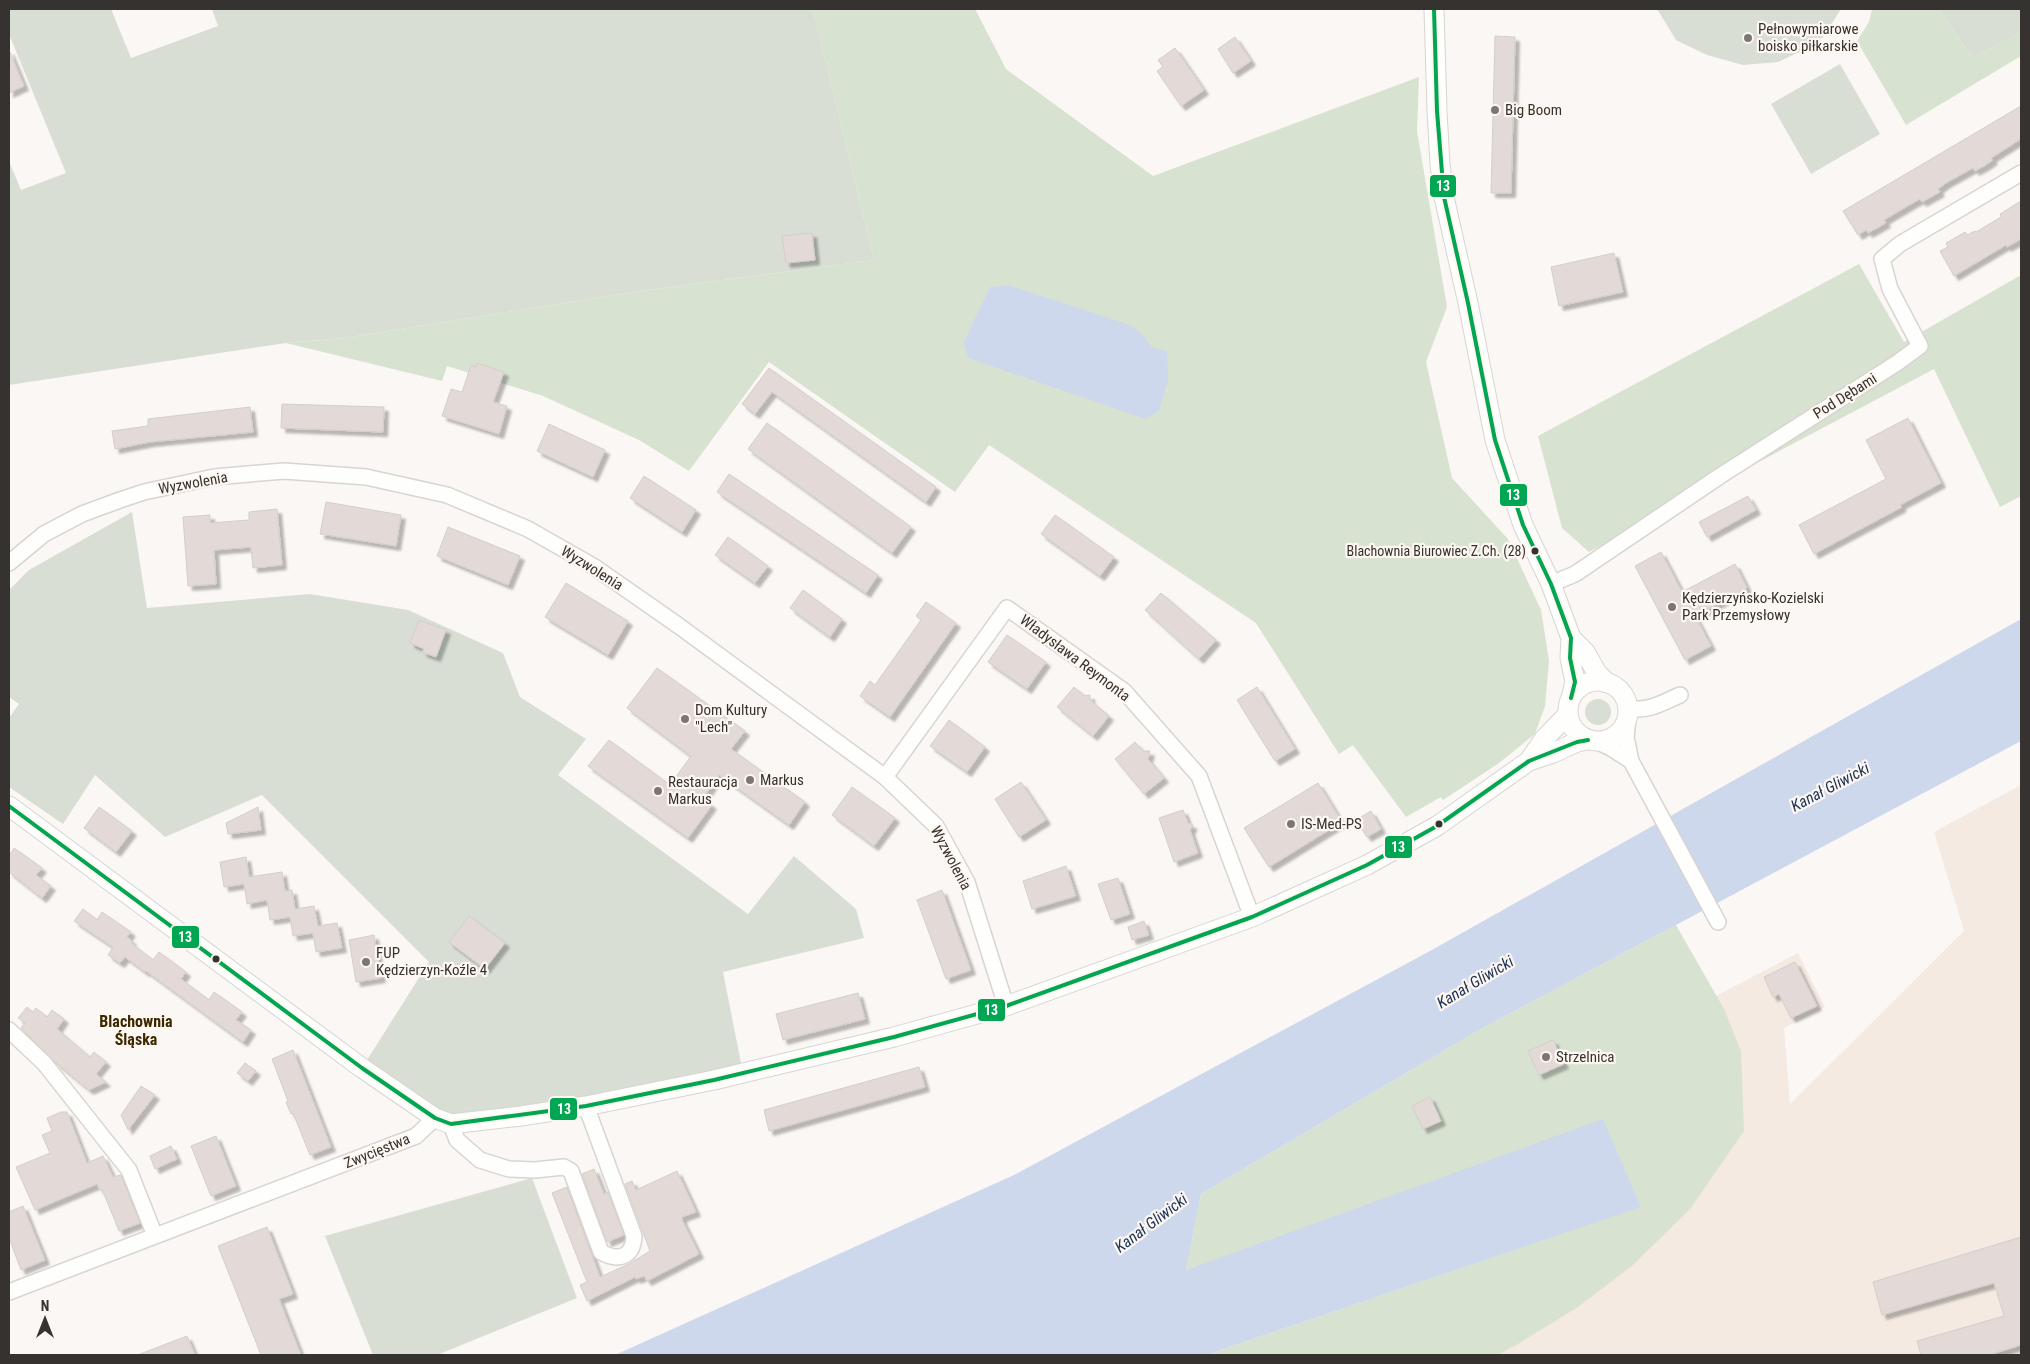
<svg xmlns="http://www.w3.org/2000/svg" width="2030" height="1364" font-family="'Roboto Condensed',sans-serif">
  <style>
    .built { fill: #f4eae2 }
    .green { fill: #d8ded4 }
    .forest { fill: #d8e2d1 }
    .water { fill: #cdd8ec }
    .building { fill: #e3dad7; stroke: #d2cecc; filter: url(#shadow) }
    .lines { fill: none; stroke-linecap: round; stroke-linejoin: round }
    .minor-casing { stroke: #d8d4d1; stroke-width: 18 }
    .tertiary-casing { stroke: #d8d4d1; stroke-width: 21 }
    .minor { stroke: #fefefd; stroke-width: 15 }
    .tertiary { stroke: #fefefd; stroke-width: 19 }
    .bus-1-casing { stroke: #fef7f1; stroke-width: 8 }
    .bus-1 { stroke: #00a651; stroke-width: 4 }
    .poi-dot { fill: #7b7774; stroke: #fef7f1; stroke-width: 2 }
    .bus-dot { fill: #36322f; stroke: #fef7f1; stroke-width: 2 }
    .labels { text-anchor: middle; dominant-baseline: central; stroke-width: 4.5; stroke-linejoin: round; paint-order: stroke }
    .bus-label { font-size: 14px; fill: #36322f; stroke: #fef7f1; text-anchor: end }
    .poi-label { font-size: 15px; fill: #36322f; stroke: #fef7f1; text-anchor: start }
    .street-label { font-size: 15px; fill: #36322f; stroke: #fef7f1 }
    .water-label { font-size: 16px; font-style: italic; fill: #193258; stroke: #fef7f1 }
    .neighbourhood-label { font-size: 16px; font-weight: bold; fill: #3b2700; stroke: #fef7f1 }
    .line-badge { stroke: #fef7f1; stroke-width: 2 }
    .badge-label { font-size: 14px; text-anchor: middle; font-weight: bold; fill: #fff }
  </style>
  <defs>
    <filter id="shadow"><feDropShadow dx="4.5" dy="4.5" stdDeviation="1" flood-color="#0004"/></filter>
  </defs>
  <rect width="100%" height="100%" fill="#fbf7f4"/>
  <path class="built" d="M2021 785V1355H1433L1712 998 1798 953 1825 1007 1784 1028 1790 1104 1964 931 1934 832Z"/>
  <path class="green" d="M9 9H111L131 58 218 26 212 9H813L874 260 633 292 344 338 286 343 9 385V161L21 190 66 173 9 34Z
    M1657 9H1841L1824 36 1804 50 1778 62 1743 65 1707 55 1676 40Z
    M1938 9H2021V32L1973 58Z
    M1840 64 1880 134 1811 174 1771 104Z
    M132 512 147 608 310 594 408 610 503 653 520 697 586 739 558 775 748 914 794 856 856 909 864 938 723 972 743 1073 451 1124 362 1068 429 962 262 795 165 837 95 775 63 824 9 787V718L19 704 9 697V590L29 570Z
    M1585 712a13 13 0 1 1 26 0a13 13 0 1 1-26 0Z
    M532 1178 577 1298 437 1355H373L325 1236Z"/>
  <path class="forest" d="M813 9H975L1006 69 1153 176 1419 77 1417 131 1447 307 1426 362 1452 478 1508 539 1541 610 1549 661 1545 706 1535 734 1499 763 1443 800 1441 797 1406 817 1353 745 1339 754 1256 623 989 445 955 492 769 362 689 471 639 440 543 396 447 366 442 381 286 343 344 338 633 292 874 260Z
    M1872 9H1938L1973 58 2021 32V56L1906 125 1857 41 1869 22Z
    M1859 264 1904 342 2021 275V496L2000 507 1934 369 1589 552 1562 528 1538 436Z
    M1676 925 1724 1009 1741 1051 1744 1131 1690 1209 1633 1265 1578 1307 1518 1344 1497 1355H1206L1640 1207 1186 1270 1201 1194 1479 1030Z"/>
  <path class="water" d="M1008 285 1130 325 1144 336 1151 347 1167 351 1168 380 1159 411 1146 419 968 358 964 342 990 287Z
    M2021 619V741L1479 1030 1201 1194 1186 1270 1603 1119 1641 1207 1206 1355H615L1014 1175 1430 951Z"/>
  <path class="building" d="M1495 36 1515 37 1511 193H1491Z
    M1235 37 1251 61 1233 73 1218 49Z
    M1175 48 1204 90 1181 106 1157 71 1163 67 1158 60Z
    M9 50 24 86 9 93Z
    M2021 106V139L1991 158 1993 160 1984 166 1975 171 1973 168 1946 183 1938 189 1940 192 1922 202 1920 199 1911 204 1884 220 1886 223 1868 233 1866 230 1858 235 1843 211Z
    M2021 201V239L2007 247 2006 245 1954 276 1940 251 1948 247 1946 243 1965 232 1967 235 1975 231 1976 232 2001 217 2000 214Z
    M812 233 815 260 786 263 782 236Z
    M1614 253 1623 292 1559 306 1551 267Z
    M477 363 504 372 493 402 507 406 499 434 442 416 451 389 462 392 471 365 476 367Z
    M769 368 936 487 926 502 772 392 755 414 742 404Z
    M282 404 384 407 383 432 281 428Z
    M250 407 253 432 150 442 115 449 112 431 148 426V419Z
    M1908 418 1941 483 1900 505 1902 507 1814 554 1799 525 1886 479 1866 440Z
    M767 423 911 527 892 553 748 449Z
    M549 424 605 450 593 477 537 451Z
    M729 474 878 575 866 593 717 492Z
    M644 476 696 510 682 532 630 498Z
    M1748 496 1756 510 1707 537 1699 522Z
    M326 502 401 515 396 546 320 534Z
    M277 509 282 565 253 568 251 547 214 550 216 584 188 586 183 517 210 515V523L249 520V512Z
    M1055 515 1114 557 1100 576 1041 534Z
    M448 527 520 556 508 585 437 556Z
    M728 537 768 566 755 583 715 555Z
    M1661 552 1682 592 1735 564 1747 588 1695 616 1711 646 1685 660 1635 566Z
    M566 583 628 621 608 655 545 617Z
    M803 590 842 619 830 637 790 608Z
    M1161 593 1216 640 1199 659 1145 610Z
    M926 602 956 623 890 717 860 696 870 681 875 685 921 620 916 616Z
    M419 620 446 630 436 657 422 652 424 649 410 643Z
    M1007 635 1046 662 1027 689 988 662Z
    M657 668 745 731 731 749 805 802 789 825 719 775 703 798 712 805 688 838 588 766 609 740 670 785 691 756 627 708Z
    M1074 687 1085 696 1090 695V700L1109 716 1093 736 1057 707Z
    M1257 687 1295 749 1275 761 1237 700Z
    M949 720 985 747 967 772 930 746Z
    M1135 742 1143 751H1150L1148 759 1164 778 1144 794 1115 759Z
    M1021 782 1046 820 1019 837 995 799Z
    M1318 783 1342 822 1269 867 1244 828Z
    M852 787 895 818 874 846 832 815Z
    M99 807 132 831 116 852 84 828Z
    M258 807 261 830 228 834 226 823Z
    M1183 810 1188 823 1193 825 1190 830 1198 853 1174 862 1159 818Z
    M1371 811 1381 829 1367 837 1356 820Z
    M14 848 42 868 36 875 51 886 42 898 9 872V856Z
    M246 857 249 877 282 872 285 891 292 890 295 909 314 906 318 926 337 923 342 948 316 952 313 933 293 936 290 917 270 920 267 900 247 904 244 884 224 887 220 862Z
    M1066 866 1076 896 1032 909 1023 881Z
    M1118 878 1130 914 1111 920 1098 884Z
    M942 890 971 970 946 979 917 900Z
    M83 909 97 920 102 912 131 932 127 937 132 941 131 943 153 960 159 952 186 972 181 979 209 1000 214 992 242 1012 236 1020 251 1030 243 1042 146 971 145 972 125 957 120 963 108 955 113 947 74 921Z
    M469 916 505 943 485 969 449 942Z
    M1144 921 1149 935 1132 940 1128 927Z
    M374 935 381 978 356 982 349 940Z
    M1795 962 1817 1006 1791 1018 1779 994 1773 997 1764 977Z
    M858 993 865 1019 783 1040 776 1014Z
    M27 1007 33 1012 36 1008 47 1017 52 1010 64 1019 57 1029 90 1057 94 1052 106 1062 96 1074 106 1082 89 1090 56 1063 21 1028 25 1023 18 1018Z
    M1553 1040 1564 1064 1539 1075 1528 1051Z
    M293 1050 331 1147 310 1155 293 1113 291 1114 286 1102 288 1101 272 1059Z
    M245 1063 256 1071 248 1081 237 1073Z
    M919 1067 925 1087 769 1131 764 1110Z
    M141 1086 155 1095 128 1130 121 1115Z
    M1430 1097 1441 1121 1423 1129 1412 1106Z
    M61 1112H67L87 1163 103 1156 113 1177 121 1175 140 1223 119 1231 102 1189 100 1190 97 1184 35 1210 16 1167 50 1153 42 1135 52 1131 47 1118Z
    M216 1136 236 1186 211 1196 191 1146Z
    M171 1146 177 1159 155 1169 150 1156Z
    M594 1169 604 1194 608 1192 624 1235 607 1242 582 1174Z
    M677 1171 696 1212 682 1217V1220L699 1254 647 1281 644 1276 636 1279 635 1277 587 1301 580 1285 587 1282 552 1193 567 1187 600 1277 629 1264 650 1251 625 1184 632 1181 636 1190Z
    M23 1206 45 1260 21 1270 9 1238V1212Z
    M267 1227 293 1294 279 1299 301 1355H261L218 1246Z
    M2021 1237V1345L1989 1355H1921L1917 1341 2004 1316 1994 1283 1882 1315 1873 1282Z
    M187 1336 195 1355H140V1354Z"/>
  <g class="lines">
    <defs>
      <path id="minor" d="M9 563 44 534 82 514 120 500 144 492 214 477 284 471 366 477 447 495 528 529 593 566 679 626 885 777 936 826 967 882 1006 1006
        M1551 584 1575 574 1720 476 1897 363 1920 346 1890 289 1882 259 1900 244 2021 173
        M1628 708C1648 712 1662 703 1680 695
        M1628 718 1626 737 1631 761 1718 922
        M1598 742 1611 748 1631 761
        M885 777 1007 608 1124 691 1199 776 1252 917
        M9 1030 44 1063 129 1170 155 1236
        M451 1124 457 1140 480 1160 509 1169 535 1170 564 1167 571 1171 601 1252C619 1262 633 1257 634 1236L586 1106
        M9 1292 416 1136 435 1118"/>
      <path id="tertiary" d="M1434 9 1437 111 1440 164 1444 197 1468 303 1495 440 1523 525 1551 584 1571 638 1570 658 1575 682 1571 698
        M1571 638 1585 652 1597 673 1607 683
        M1568 711a30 30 0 1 1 60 0a30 30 0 1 1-60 0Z
        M1529 761 1544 739 1568 714
        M9 806 362 1068 435 1118 451 1124 521 1116 586 1106 714 1080 894 1037 1006 1006 1252 917 1367 865 1437 826 1529 761 1553 753 1577 742 1588 740"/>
    </defs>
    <use href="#minor" class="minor-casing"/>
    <use href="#tertiary" class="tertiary-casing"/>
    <use href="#minor" class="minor"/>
    <use href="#tertiary" class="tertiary"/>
    <defs>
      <path id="bus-1" d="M1434 9 1437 111 1444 197 1468 303 1495 440 1523 525 1551 584 1571 638 1570 658 1575 682 1571 698
        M9 806 362 1068 435 1118 451 1124 586 1106 714 1080 894 1037 1006 1006 1252 917 1367 865 1437 826 1529 761 1577 742 1588 740"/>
    </defs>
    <use href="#bus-1" class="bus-1-casing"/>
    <use href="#bus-1" class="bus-1"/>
  </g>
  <g class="poi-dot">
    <circle cx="1748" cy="38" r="5"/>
    <circle cx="1495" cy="110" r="5"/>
    <circle cx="1672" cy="607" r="5"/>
    <circle cx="685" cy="719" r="5"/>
    <circle cx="750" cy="780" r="5"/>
    <circle cx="658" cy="791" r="5"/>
    <circle cx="1291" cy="824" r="5"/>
    <circle cx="366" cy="962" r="5"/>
    <circle cx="1546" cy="1057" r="5"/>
  </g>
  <g class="bus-dot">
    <circle cx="1535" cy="551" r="4.5"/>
    <circle cx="1439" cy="824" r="4.5"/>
    <circle cx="216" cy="959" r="4.5"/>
  </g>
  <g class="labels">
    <g class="bus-label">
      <text x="1526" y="551">Blachownia Biurowiec Z.Ch. (28)</text>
    </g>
    <g class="poi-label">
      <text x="1758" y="29">Pełnowymiarowe<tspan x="1758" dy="17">boisko piłkarskie</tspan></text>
      <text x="1505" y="110">Big Boom</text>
      <text x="1682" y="598">Kędzierzyńsko-Kozielski<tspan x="1682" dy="17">Park Przemysłowy</tspan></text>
      <text x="695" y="710">Dom Kultury<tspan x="695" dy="17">"Lech"</tspan></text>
      <text x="760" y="780">Markus</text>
      <text x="668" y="782">Restauracja<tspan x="668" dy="17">Markus</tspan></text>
      <text x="1301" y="824">IS-Med-PS</text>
      <text x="376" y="953">FUP<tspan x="376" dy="17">Kędzierzyn-Koźle 4</tspan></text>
      <text x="1556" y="1057">Strzelnica</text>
    </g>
    <g class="street-label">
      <text transform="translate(1845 396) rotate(-32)">Pod Dębami</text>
      <text transform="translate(193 483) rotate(-10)">Wyzwolenia</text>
      <text transform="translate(592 568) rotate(32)">Wyzwolenia</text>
      <text transform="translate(1075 658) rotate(37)">Władysława Reymonta</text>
      <text transform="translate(951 858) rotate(62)">Wyzwolenia</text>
      <text transform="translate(377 1151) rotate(-22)">Zwycięstwa</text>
    </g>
    <g class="water-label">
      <text transform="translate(1830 787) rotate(-28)">Kanał Gliwicki</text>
      <text transform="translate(1475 982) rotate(-31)">Kanał Gliwicki</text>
      <text transform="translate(1151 1223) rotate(-37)">Kanał Gliwicki</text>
    </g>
    <g class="neighbourhood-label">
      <text x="136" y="1021">Blachownia<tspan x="136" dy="18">Śląska</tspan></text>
    </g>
  </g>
  <g class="line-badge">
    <rect x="1429" y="174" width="28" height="24" rx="5" fill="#00a651"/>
    <rect x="1499" y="483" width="29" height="24" rx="5" fill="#00a651"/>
    <rect x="1384" y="835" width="29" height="24" rx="5" fill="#00a651"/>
    <rect x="171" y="925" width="29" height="24" rx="5" fill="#00a651"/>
    <rect x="977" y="998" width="29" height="24" rx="5" fill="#00a651"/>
    <rect x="549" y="1097" width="29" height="24" rx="5" fill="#00a651"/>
  </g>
  <g class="badge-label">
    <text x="1443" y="191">13</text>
    <text x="1513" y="500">13</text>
    <text x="1398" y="852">13</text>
    <text x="185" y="942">13</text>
    <text x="991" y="1015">13</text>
    <text x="564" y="1114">13</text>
  </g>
  <rect width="2030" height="1364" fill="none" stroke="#36322f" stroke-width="20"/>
  <g transform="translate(45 1319)" stroke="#fef7f1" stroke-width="4" paint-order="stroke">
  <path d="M0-4L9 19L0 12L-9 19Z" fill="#36322f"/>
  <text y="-8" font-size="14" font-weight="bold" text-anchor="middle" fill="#36322f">N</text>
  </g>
</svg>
